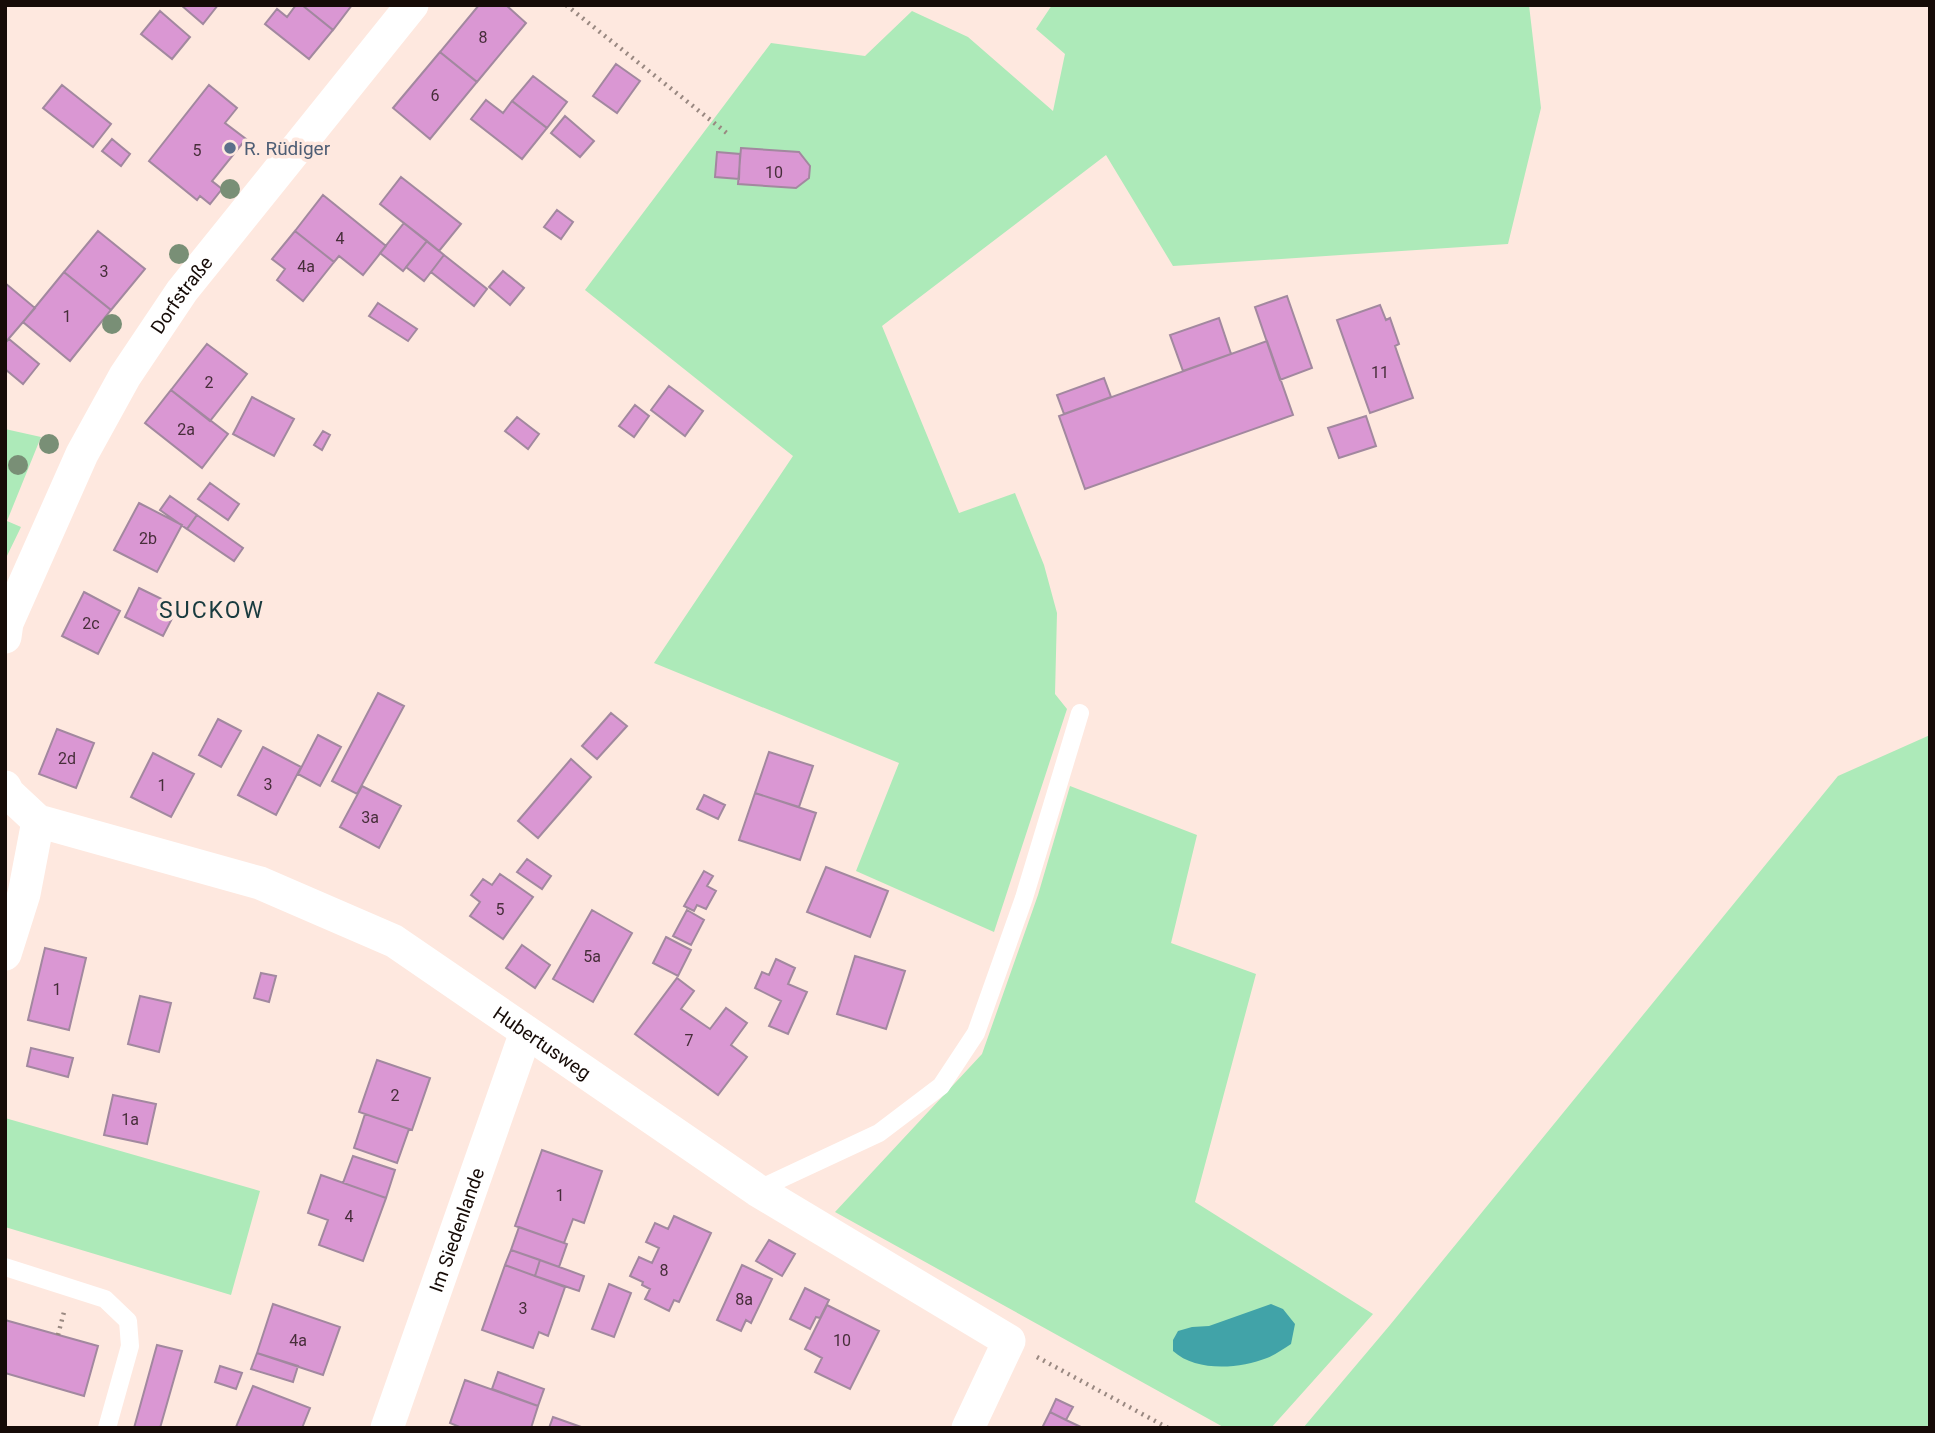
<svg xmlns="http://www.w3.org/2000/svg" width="1935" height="1433" font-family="Roboto,sans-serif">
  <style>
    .green { fill: #adeab9 }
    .water { fill: #41a3a8 }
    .building { fill: #da97d3; stroke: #a2889f; stroke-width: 2 }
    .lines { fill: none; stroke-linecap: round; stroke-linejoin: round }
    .path { stroke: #998881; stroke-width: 4.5; stroke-dasharray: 2 5; stroke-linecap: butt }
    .lane { stroke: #fff; stroke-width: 18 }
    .street { stroke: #fff; stroke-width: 33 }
    .tree { fill: #798f76 }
    .service-dot { fill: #5c6f8a; stroke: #fee8df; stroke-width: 2.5 }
    .labels { text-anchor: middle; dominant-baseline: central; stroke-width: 7; stroke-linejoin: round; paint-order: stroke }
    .number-label { font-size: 16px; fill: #472e3a }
    .service-label { font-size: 19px; fill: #4e5e75; stroke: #fee8df; text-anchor: start }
    .street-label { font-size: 19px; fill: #160b07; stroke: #fee8df }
    .quarter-label { font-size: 23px; letter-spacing: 2px; fill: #193b3f; stroke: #fee8df }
  </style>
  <rect width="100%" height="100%" fill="#fee8df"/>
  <path class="green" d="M1052 5H1529L1541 108 1508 244 1173 266 1106 155 882 326 959 513 1015 493 1044 565 1057 613 1055 694 1067 709 994 932 856 871 899 763 654 663 793 456 585 290 771 43 865 56 912 11 968 37 1053 111 1065 54 1036 29Z
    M5 429 41 437 7 521 21 527 5 560Z
    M1930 735V1428H1303L1390 1325 1838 776Z
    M1070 786 1197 835 1171 943 1256 974 1195 1202 1373 1314 1271 1428H1225L835 1212 982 1054 1038 895Z
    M5 1118 260 1191 231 1295 5 1227Z"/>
  <path class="water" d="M1271 1304 1283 1309 1295 1324 1291 1344C1283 1349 1275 1355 1267 1358 1239 1369 1196 1372 1173 1351V1340L1178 1331 1192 1327 1209 1326Z"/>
  <path class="building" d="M181 5H218L203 24Z
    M296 5H302L333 30 309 59 265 24 277 9 287 17Z
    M302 5H352L333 30Z
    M479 5H506L526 23 477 82 440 52Z
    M160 11 190 37 172 59 141 34Z
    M440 52 477 82 430 139 393 108Z
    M616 64 640 81 617 113 593 96Z
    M533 76 567 102 547 128 512 101Z
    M62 85 111 124 93 147 43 108Z
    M209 85 237 108 225 123 246 139 212 181 222 189 210 204 200 196 197 200 149 161Z
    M486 100 503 113 512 101 547 128 522 159 471 119Z
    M565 116 594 141 580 157 551 133Z
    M112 139 130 154 121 166 102 151Z
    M741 148 799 152 810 166 809 178 796 188 738 184Z
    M717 152 740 154 739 179 715 177Z
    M401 177 461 224 439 251 380 204Z
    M323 195 386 246 363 275 339 256 334 262 295 231Z
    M557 210 573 222 561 239 544 227Z
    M404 223 427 241 403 271 380 253Z
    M98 231 145 269 111 310 64 272Z
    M295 231 334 262 303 301 277 280 285 269 272 259Z
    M427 241 444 255 424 281 406 267Z
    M444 255 487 289 474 306 431 272Z
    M503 271 524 288 510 305 489 287Z
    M64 272 111 310 70 361 23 322Z
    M5 283 35 308 5 343Z
    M1287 296 1312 368 1280 380 1255 307Z
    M378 303 417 329 408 341 369 316Z
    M1380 305 1386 320 1390 318 1399 344 1395 346 1413 398 1370 413 1337 320Z
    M1219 318 1231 354 1183 371 1170 335Z
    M9 339 39 364 23 384 5 369V343Z
    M1267 341 1293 415 1085 489 1059 416Z
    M207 344 247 374 210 421 171 390Z
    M1104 378 1111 397 1064 414 1057 395Z
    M669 386 703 411 685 436 651 410Z
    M171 390 228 434 202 468 145 423Z
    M252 397 294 419 274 456 233 434Z
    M635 405 649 416 634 437 619 426Z
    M1366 416 1376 446 1339 458 1328 428Z
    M517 417 539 434 528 449 505 431Z
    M323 431 330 435 322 450 314 445Z
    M210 483 239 504 228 520 198 499Z
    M170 496 197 515 187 529 160 510Z
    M139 503 182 525 157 572 114 550Z
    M197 515 243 548 234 561 187 529Z
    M139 588 178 607 163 636 125 617Z
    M84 592 120 611 98 654 62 636Z
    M378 693 404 706 357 794 332 781Z
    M611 713 627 726 597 759 582 746Z
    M218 719 241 731 221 767 199 755Z
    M57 729 94 743 76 788 39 774Z
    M318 735 341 747 320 786 298 774Z
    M263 747 301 767 276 815 238 795Z
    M769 752 813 766 799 807 755 793Z
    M153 753 194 774 171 817 131 797Z
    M571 759 591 777 538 838 518 821Z
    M362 786 401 806 379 848 340 827Z
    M755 793 816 813 800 860 739 840Z
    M704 795 725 805 718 819 697 809Z
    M527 859 551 876 542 889 517 872Z
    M826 867 888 891 870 937 807 912Z
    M704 871 713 876 707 886 716 891 706 909 697 905 694 911 684 906Z
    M500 874 533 897 503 939 470 916 480 902 471 895 483 879 492 885Z
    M592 910 632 933 593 1002 553 979Z
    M687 910 704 920 691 945 673 936Z
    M666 937 691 950 678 976 653 963Z
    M522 945 550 965 535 988 506 968Z
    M45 948 86 958 69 1030 28 1020Z
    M855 956 905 971 886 1029 837 1014Z
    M776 959 795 968 788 984 807 992 788 1034 769 1026 781 1001 755 988 762 972 769 975Z
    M261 973 276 976 269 1002 254 998Z
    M677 978 694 991 681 1009 710 1029 726 1008 747 1023 731 1045 747 1057 718 1095 635 1034Z
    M140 996 171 1003 159 1052 128 1044Z
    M31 1048 73 1058 68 1077 27 1066Z
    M377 1060 430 1078 412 1130 359 1112Z
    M113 1095 156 1104 147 1144 104 1135Z
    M365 1114 409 1129 397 1163 354 1148Z
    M542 1150 602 1171 584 1223 573 1219 564 1243 515 1226Z
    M353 1156 395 1170 386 1198 343 1183Z
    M321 1175 386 1198 363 1261 319 1245 328 1220 308 1213Z
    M674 1216 711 1233 679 1302 674 1300 669 1311 645 1299 650 1289 642 1285 643 1282 630 1276 639 1257 652 1263 659 1248 646 1242 655 1223 668 1229Z
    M519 1227 567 1244 559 1267 511 1250Z
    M769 1240 795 1254 782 1276 756 1261Z
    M511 1250 540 1260 535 1276 505 1265Z
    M540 1260 584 1276 579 1291 535 1276Z
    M505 1265 565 1287 548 1336 539 1332 533 1348 482 1330Z
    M742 1265 772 1279 751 1323 746 1320 741 1331 717 1320Z
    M609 1284 631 1293 614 1337 592 1329Z
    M805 1288 829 1300 820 1318 816 1317 810 1329 790 1319Z
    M273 1304 340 1327 323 1375 257 1353Z
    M827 1305 879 1331 850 1389 815 1372 822 1358 805 1349Z
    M5 1320 98 1346 84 1396 5 1373Z
    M157 1345 182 1351 160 1428H134Z
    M257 1353 298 1366 293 1382 251 1369Z
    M220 1366 242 1373 236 1389 215 1382Z
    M498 1372 544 1389 538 1406 492 1389Z
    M465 1380 538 1406 531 1428H462L450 1423Z
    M253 1386 310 1408 302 1428 236 1427Z
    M1056 1399 1073 1407 1066 1420 1050 1412Z
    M1050 1412 1066 1420 1083 1428H1042Z
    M553 1417 584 1428H549Z"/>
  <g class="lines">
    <path class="path" d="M566 5 728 134
      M58 1335 64 1312
      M1037 1357 1168 1428"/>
    <path class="lane" d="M757 1190 879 1133 941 1086 976 1033 1024 898 1080 713
      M5 1267 105 1299 128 1321 130 1346 107 1428"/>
    <g class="street">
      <path id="s1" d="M5 637 7 623 82 454 125 376 182 291 412 5"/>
      <path id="s2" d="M5 787 8 793 38 821 260 883 394 941 757 1190 1009 1341 968 1428"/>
      <path d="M5 954 24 894 38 821"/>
      <path id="s3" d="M387 1428 526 1032"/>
    </g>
  </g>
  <g class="tree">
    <circle cx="230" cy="189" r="10"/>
    <circle cx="179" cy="254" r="10"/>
    <circle cx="112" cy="324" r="10"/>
    <circle cx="49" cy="444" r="10"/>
    <circle cx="18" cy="465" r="10"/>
  </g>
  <circle class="service-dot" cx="230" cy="148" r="7"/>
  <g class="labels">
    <g class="number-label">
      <text x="483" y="37">8</text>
      <text x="435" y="95">6</text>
      <text x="197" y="150">5</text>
      <text x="774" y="172">10</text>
      <text x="340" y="238">4</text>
      <text x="306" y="266">4a</text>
      <text x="104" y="271">3</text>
      <text x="67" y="316">1</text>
      <text x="1380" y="372">11</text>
      <text x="209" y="382">2</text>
      <text x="186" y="429">2a</text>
      <text x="148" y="538">2b</text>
      <text x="91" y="623">2c</text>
      <text x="67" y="758">2d</text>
      <text x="268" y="784">3</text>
      <text x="162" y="785">1</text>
      <text x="370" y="817">3a</text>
      <text x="500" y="909">5</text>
      <text x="592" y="956">5a</text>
      <text x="57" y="989">1</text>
      <text x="689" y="1040">7</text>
      <text x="395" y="1095">2</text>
      <text x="130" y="1119">1a</text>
      <text x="560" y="1195">1</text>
      <text x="349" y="1216">4</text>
      <text x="664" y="1270">8</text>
      <text x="744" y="1299">8a</text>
      <text x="523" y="1308">3</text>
      <text x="298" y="1340">4a</text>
      <text x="842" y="1340">10</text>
    </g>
    <g class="service-label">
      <text x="244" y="148">R. Rüdiger</text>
    </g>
    <g class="street-label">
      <text stroke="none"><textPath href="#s1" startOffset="387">Dorfstraße</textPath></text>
      <text stroke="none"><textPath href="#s2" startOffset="604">Hubertusweg</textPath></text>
      <text stroke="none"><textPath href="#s3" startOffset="210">Im Siedenlande</textPath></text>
    </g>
    <g class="quarter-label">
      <text x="212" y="610">SUCKOW</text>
    </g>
  </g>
  <rect width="1935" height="1433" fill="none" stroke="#160b07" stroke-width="14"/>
</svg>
